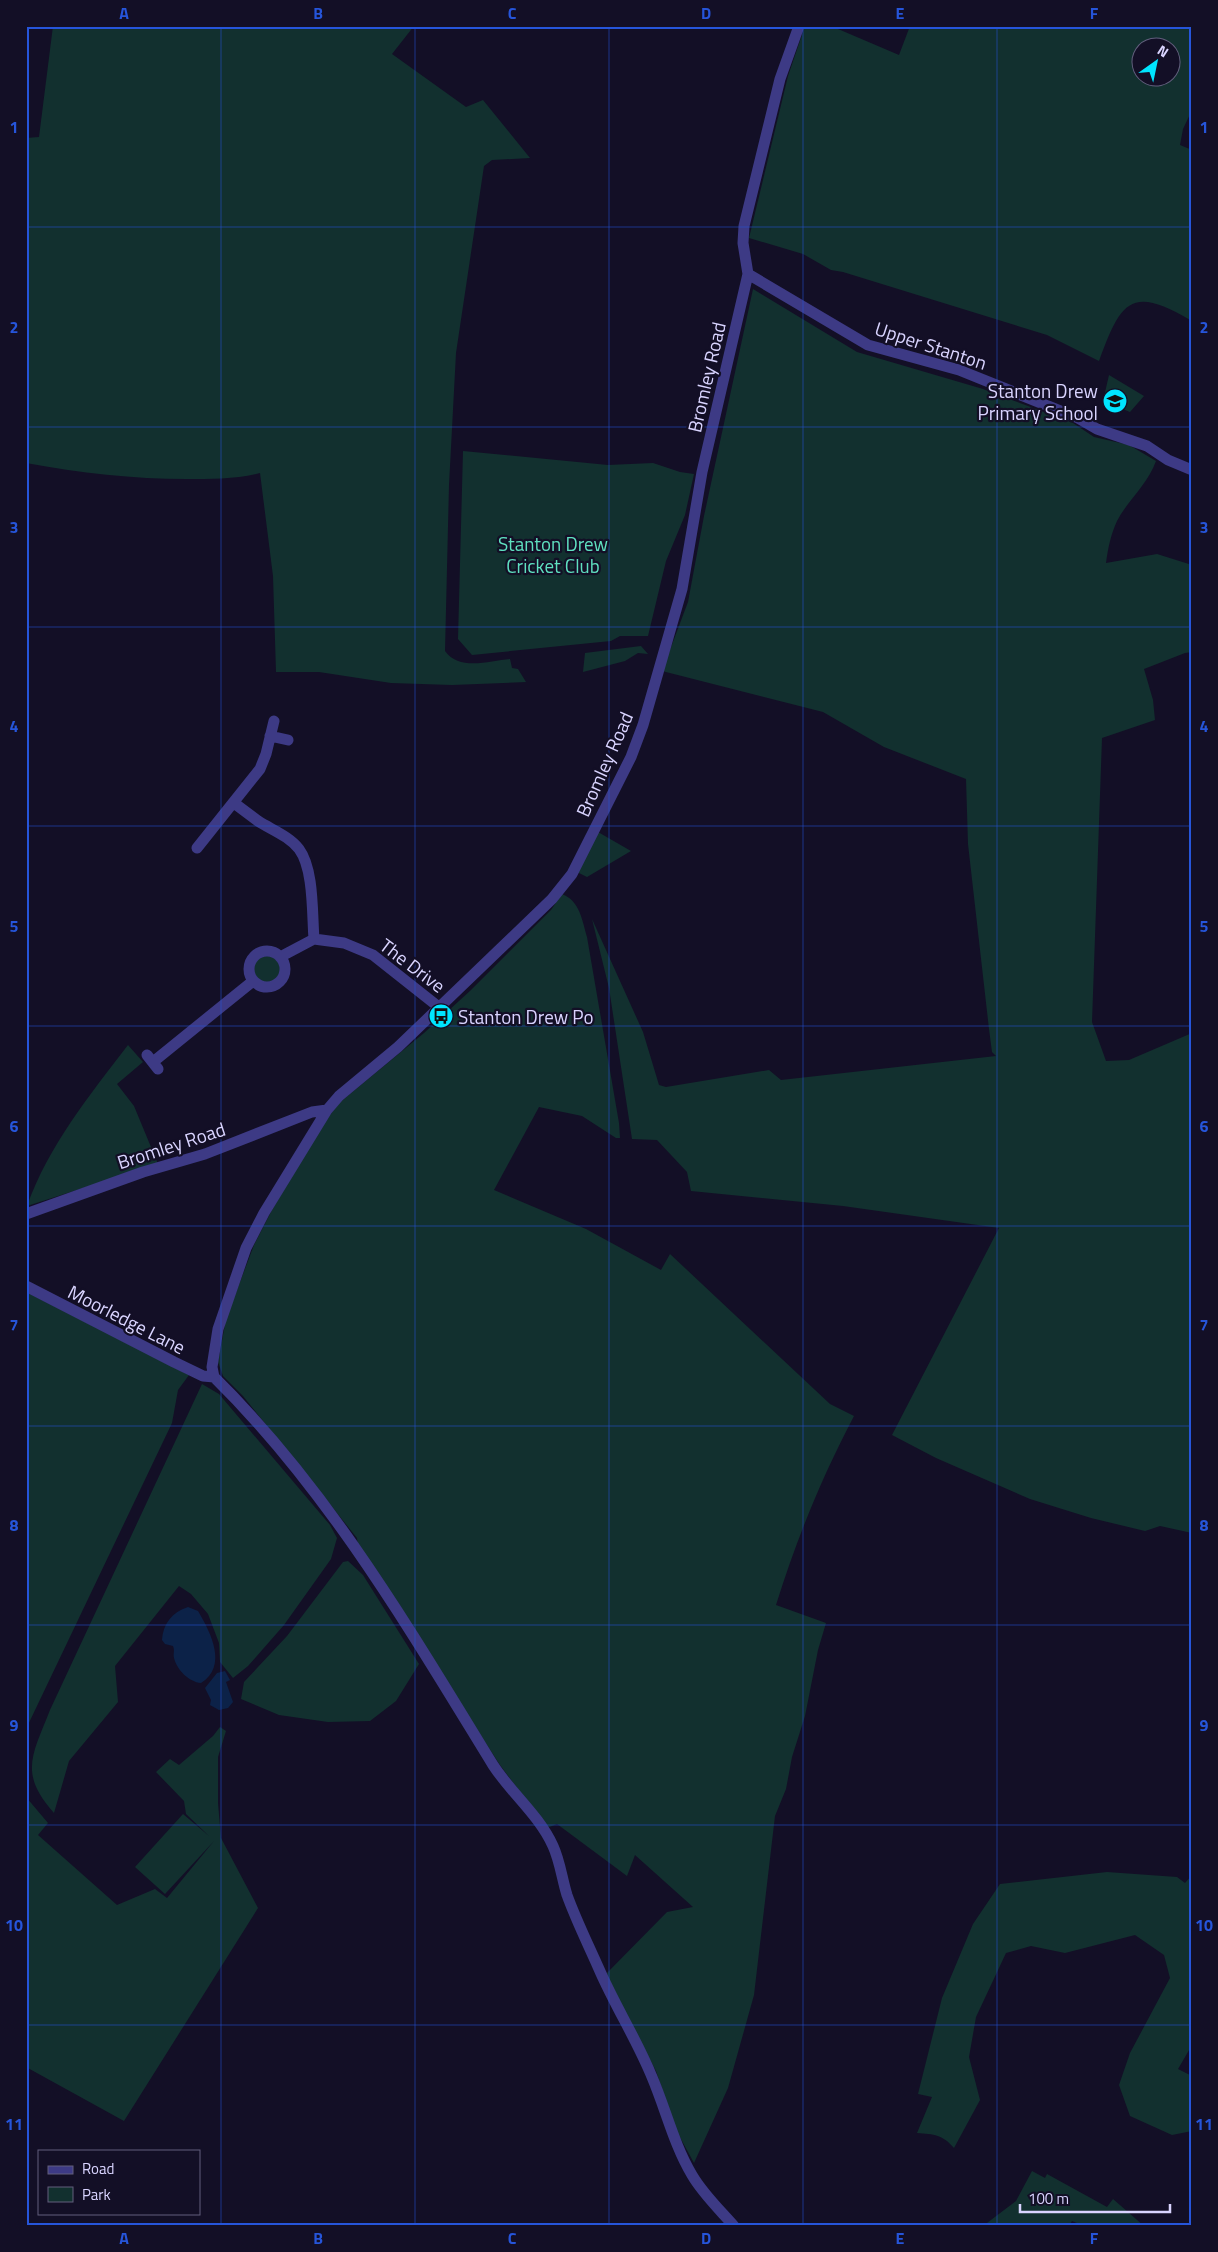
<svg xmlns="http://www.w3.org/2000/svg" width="1218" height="2252" font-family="'Titillium Web',sans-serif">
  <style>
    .green { fill: #12302f; fill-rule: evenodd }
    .water { fill: #0c2248 }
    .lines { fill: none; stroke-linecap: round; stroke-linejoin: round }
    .minor { stroke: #3d3a85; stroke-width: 11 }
    .grid { fill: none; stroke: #2655da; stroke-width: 1; stroke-opacity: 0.55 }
    .labels { text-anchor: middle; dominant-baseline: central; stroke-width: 4.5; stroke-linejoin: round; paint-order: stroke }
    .street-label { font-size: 19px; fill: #d9d4ff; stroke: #130f26 }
    .poi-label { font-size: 19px; fill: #d9d4ff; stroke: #130f26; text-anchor: end }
    .park-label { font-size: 19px; fill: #5fe0c0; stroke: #130f26 }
    .neatline { fill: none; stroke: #2655da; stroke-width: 2 }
    .grid-label { font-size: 16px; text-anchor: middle; font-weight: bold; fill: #2655da }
  </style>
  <rect width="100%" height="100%" fill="#130f26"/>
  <path class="green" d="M53 26H414L392 54 466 107 483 100 530 158 492 160 484 166 456 353 449 485 445 651C459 671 489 661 510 659L512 668 518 669 526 682 452 685 391 683 319 672H276L273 576 260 473C237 479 211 479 187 479 133 479 80 473 26 463V138L39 137Z
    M805 26H831L899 55 910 26H1192V110L1183 129 1180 145 1192 150V321C1130 284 1121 302 1099 361L1047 335 843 272 831 270 803 254 749 238 788 76ZM1140 48H1170V78H1140Z
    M753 289 857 352 983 389 1073 423 1094 437 1129 445 1156 461C1148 484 1128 500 1117 521 1111 534 1108 548 1106 563L1157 554 1192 565V652L1185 653 1144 669 1153 700 1155 720 1102 738 1092 1022 1106 1061 1129 1060 1192 1033V1533L1160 1526 1145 1531 1091 1518 1030 1499 936 1458 892 1435 999 1228 843 1206 691 1191 687 1172 657 1140 632 1139 609 988 592 919 643 1032 659 1085 666 1087 769 1070 781 1080 996 1056 992 1052 989 1029 968 844 966 779 884 747 823 712 662 671 688 602 704 516Z
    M1109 375 1144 396 1130 412 1103 401Z
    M463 451 608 465 653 463 680 472 694 474 685 515 666 561 648 636H620L611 641 472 655 458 639Z
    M641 646 648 654 638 653 625 661 583 672 585 653Z
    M598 832 631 851 587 877 577 872Z
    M562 894C580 901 582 920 587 937L619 1123 620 1138H616L582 1116 539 1107 494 1190 586 1229 661 1270 670 1254 830 1404 854 1416C821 1479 797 1538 776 1605L826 1623 818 1650 805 1716 792 1757 786 1789 775 1816 754 1995 728 2088 694 2163 676 2130 656 2071 605 1975 667 1912 693 1907 635 1855 627 1876 557 1824 547 1828 500 1765 358 1546 357 1538 243 1396 223 1376 218 1362 226 1319 254 1245 272 1210 321 1127 339 1103 424 1033 471 990 551 910Z
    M254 969a13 13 0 1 1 26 0a13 13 0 1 1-26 0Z
    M128 1045 143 1062 117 1084 134 1106 158 1164 27 1206C49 1145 89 1096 128 1045Z
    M26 1292 189 1375 178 1390 172 1423 26 1729Z
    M202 1384 219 1394 330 1525 337 1538 331 1559 284 1625 248 1666 233 1678 220 1662 219 1643 208 1614 191 1594 179 1586 115 1666 118 1702 69 1761 54 1813C18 1773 33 1754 50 1710Z
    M348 1561 363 1575 419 1664 396 1701 370 1721 328 1722 279 1715 241 1699 244 1682 287 1636 343 1562Z
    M220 1727 226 1731 218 1757V1803L221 1838 258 1908 124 2121 26 2067V1797L48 1823 38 1835 117 1905 155 1889 167 1898 214 1841 165 1894 135 1867 183 1814 209 1836 186 1814 184 1801 156 1772 170 1759 179 1765 213 1736Z
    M1107 1872 1177 1877 1185 1883 1192 1875V2045L1178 2069 1192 2076V2131L1172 2135 1130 2116 1119 2085 1130 2053 1170 1978 1164 1955 1135 1935 1065 1953 1031 1946 1006 1953 976 2017 969 2057 980 2100 954 2148C943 2135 934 2134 917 2133L932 2097 918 2094 942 1998 973 1924 1000 1884Z
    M1032 2171 1045 2178 1047 2174 1107 2207 1113 2199 1144 2226H1084L1072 2221 1069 2226H983L1016 2201Z"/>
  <path class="water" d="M188 1607 198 1611C211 1633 228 1666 201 1683 189 1682 177 1670 174 1658 173 1653 175 1651 173 1646L165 1644 162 1640C163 1624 172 1612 188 1607Z
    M225 1671 230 1680 226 1682 233 1702 228 1708 219 1710 210 1705 211 1700 205 1688 217 1673Z"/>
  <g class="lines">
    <path class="minor" d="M748 274 868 345 959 370 1078 418 1097 429 1147 446 1168 460 1192 470
      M270 736 288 740
      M234 803C242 809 250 815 258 821 272 830 289 836 299 849 314 869 312 914 314 939
      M197 848 260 769 266 754 274 721
      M249 969a18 18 0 1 1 36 0a18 18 0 1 1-36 0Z
      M280 957 314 939 344 943 373 955 440 1008
      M147 1055 158 1069
      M153 1062 253 981
      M26 1214 143 1172 205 1154 312 1112 327 1110 339 1096 398 1047 552 899 572 874 631 757 643 725 682 589 702 472 748 274 743 243 744 226 780 79 799 26
      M26 1286 174 1362 203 1376 214 1377
      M214 1377C328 1489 410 1630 493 1765 511 1793 539 1815 553 1846 560 1861 562 1879 567 1895 576 1920 588 1944 599 1969 615 2006 637 2040 652 2077 666 2110 674 2145 692 2175 703 2194 720 2210 734 2226
      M214 1377 212 1367 218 1329 246 1248 264 1213 327 1110"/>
  </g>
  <path class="grid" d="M221 26V2226M415 26V2226M609 26V2226M803 26V2226M997 26V2226M26 227H1192M26 427H1192M26 627H1192M26 826H1192M26 1026H1192M26 1226H1192M26 1426H1192M26 1625H1192M26 1825H1192M26 2025H1192"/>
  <defs>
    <symbol id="school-disc" viewBox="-11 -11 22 22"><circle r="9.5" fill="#00e5ff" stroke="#130f26"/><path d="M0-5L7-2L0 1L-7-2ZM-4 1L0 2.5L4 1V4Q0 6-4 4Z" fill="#111"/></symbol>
    <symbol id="bus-disc" viewBox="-11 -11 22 22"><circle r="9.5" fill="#00e5ff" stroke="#130f26"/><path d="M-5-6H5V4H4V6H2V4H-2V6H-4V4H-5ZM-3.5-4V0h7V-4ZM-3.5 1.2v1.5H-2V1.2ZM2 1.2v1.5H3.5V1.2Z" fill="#111"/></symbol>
  </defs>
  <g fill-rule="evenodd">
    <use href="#school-disc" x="1101" y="387" width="28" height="28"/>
    <use href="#bus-disc" x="427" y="1002" width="28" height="28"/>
  </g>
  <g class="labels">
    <g class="street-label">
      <text transform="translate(931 345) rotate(18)">Upper Stanton</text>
      <text transform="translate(706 377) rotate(-77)">Bromley Road</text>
      <text transform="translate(604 764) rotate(-66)">Bromley Road</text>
      <text transform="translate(413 965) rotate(37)">The Drive</text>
      <text transform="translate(171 1145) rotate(-18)">Bromley Road</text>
      <text transform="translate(127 1319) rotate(27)">Moorledge Lane</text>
    </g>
    <g class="poi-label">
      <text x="1098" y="390">Stanton Drew<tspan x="1098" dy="22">Primary School</tspan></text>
      <text x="458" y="1016" text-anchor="start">Stanton Drew Po</text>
    </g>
    <g class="park-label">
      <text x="553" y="543">Stanton Drew<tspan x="553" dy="22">Cricket Club</tspan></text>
    </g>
  </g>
  <rect width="1218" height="2252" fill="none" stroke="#130f26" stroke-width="55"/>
  <rect x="38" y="2150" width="162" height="65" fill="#130f26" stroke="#625e7d"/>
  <rect x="48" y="2166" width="25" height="8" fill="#3d3a85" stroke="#625e7d"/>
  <text x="82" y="2174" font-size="15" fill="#d9d4ff">Road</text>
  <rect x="48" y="2187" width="25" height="15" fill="#12302f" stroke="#625e7d"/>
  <text x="82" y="2200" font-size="15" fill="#d9d4ff">Park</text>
  <g transform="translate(1156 62) rotate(33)"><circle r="24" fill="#130f26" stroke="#625e7d"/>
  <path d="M0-4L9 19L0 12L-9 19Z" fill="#00e5ff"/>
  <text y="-8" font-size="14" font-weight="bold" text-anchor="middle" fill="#d9d4ff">N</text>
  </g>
  <path d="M1020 2204v8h150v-8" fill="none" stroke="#d9d4ff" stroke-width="2.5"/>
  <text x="1028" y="2204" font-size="15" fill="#d9d4ff" stroke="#130f26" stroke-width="4" paint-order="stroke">100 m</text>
  <rect x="28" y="28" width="1162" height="2196" class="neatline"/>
  <g class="grid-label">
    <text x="124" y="19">A</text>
    <text x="318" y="19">B</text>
    <text x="512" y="19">C</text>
    <text x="706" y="19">D</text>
    <text x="900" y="19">E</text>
    <text x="1094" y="19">F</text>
    <text x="14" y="133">1</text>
    <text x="1204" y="133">1</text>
    <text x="14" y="333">2</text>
    <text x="1204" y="333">2</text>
    <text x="14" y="533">3</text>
    <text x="1204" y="533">3</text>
    <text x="14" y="732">4</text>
    <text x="1204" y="732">4</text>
    <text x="14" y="932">5</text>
    <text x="1204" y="932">5</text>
    <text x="14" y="1132">6</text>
    <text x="1204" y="1132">6</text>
    <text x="14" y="1331">7</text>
    <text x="1204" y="1331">7</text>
    <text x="14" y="1531">8</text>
    <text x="1204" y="1531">8</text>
    <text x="14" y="1731">9</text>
    <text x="1204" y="1731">9</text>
    <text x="14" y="1931">10</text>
    <text x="1204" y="1931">10</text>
    <text x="14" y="2130">11</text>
    <text x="1204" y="2130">11</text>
    <text x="124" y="2244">A</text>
    <text x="318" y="2244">B</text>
    <text x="512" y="2244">C</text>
    <text x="706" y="2244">D</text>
    <text x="900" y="2244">E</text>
    <text x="1094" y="2244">F</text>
  </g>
</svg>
